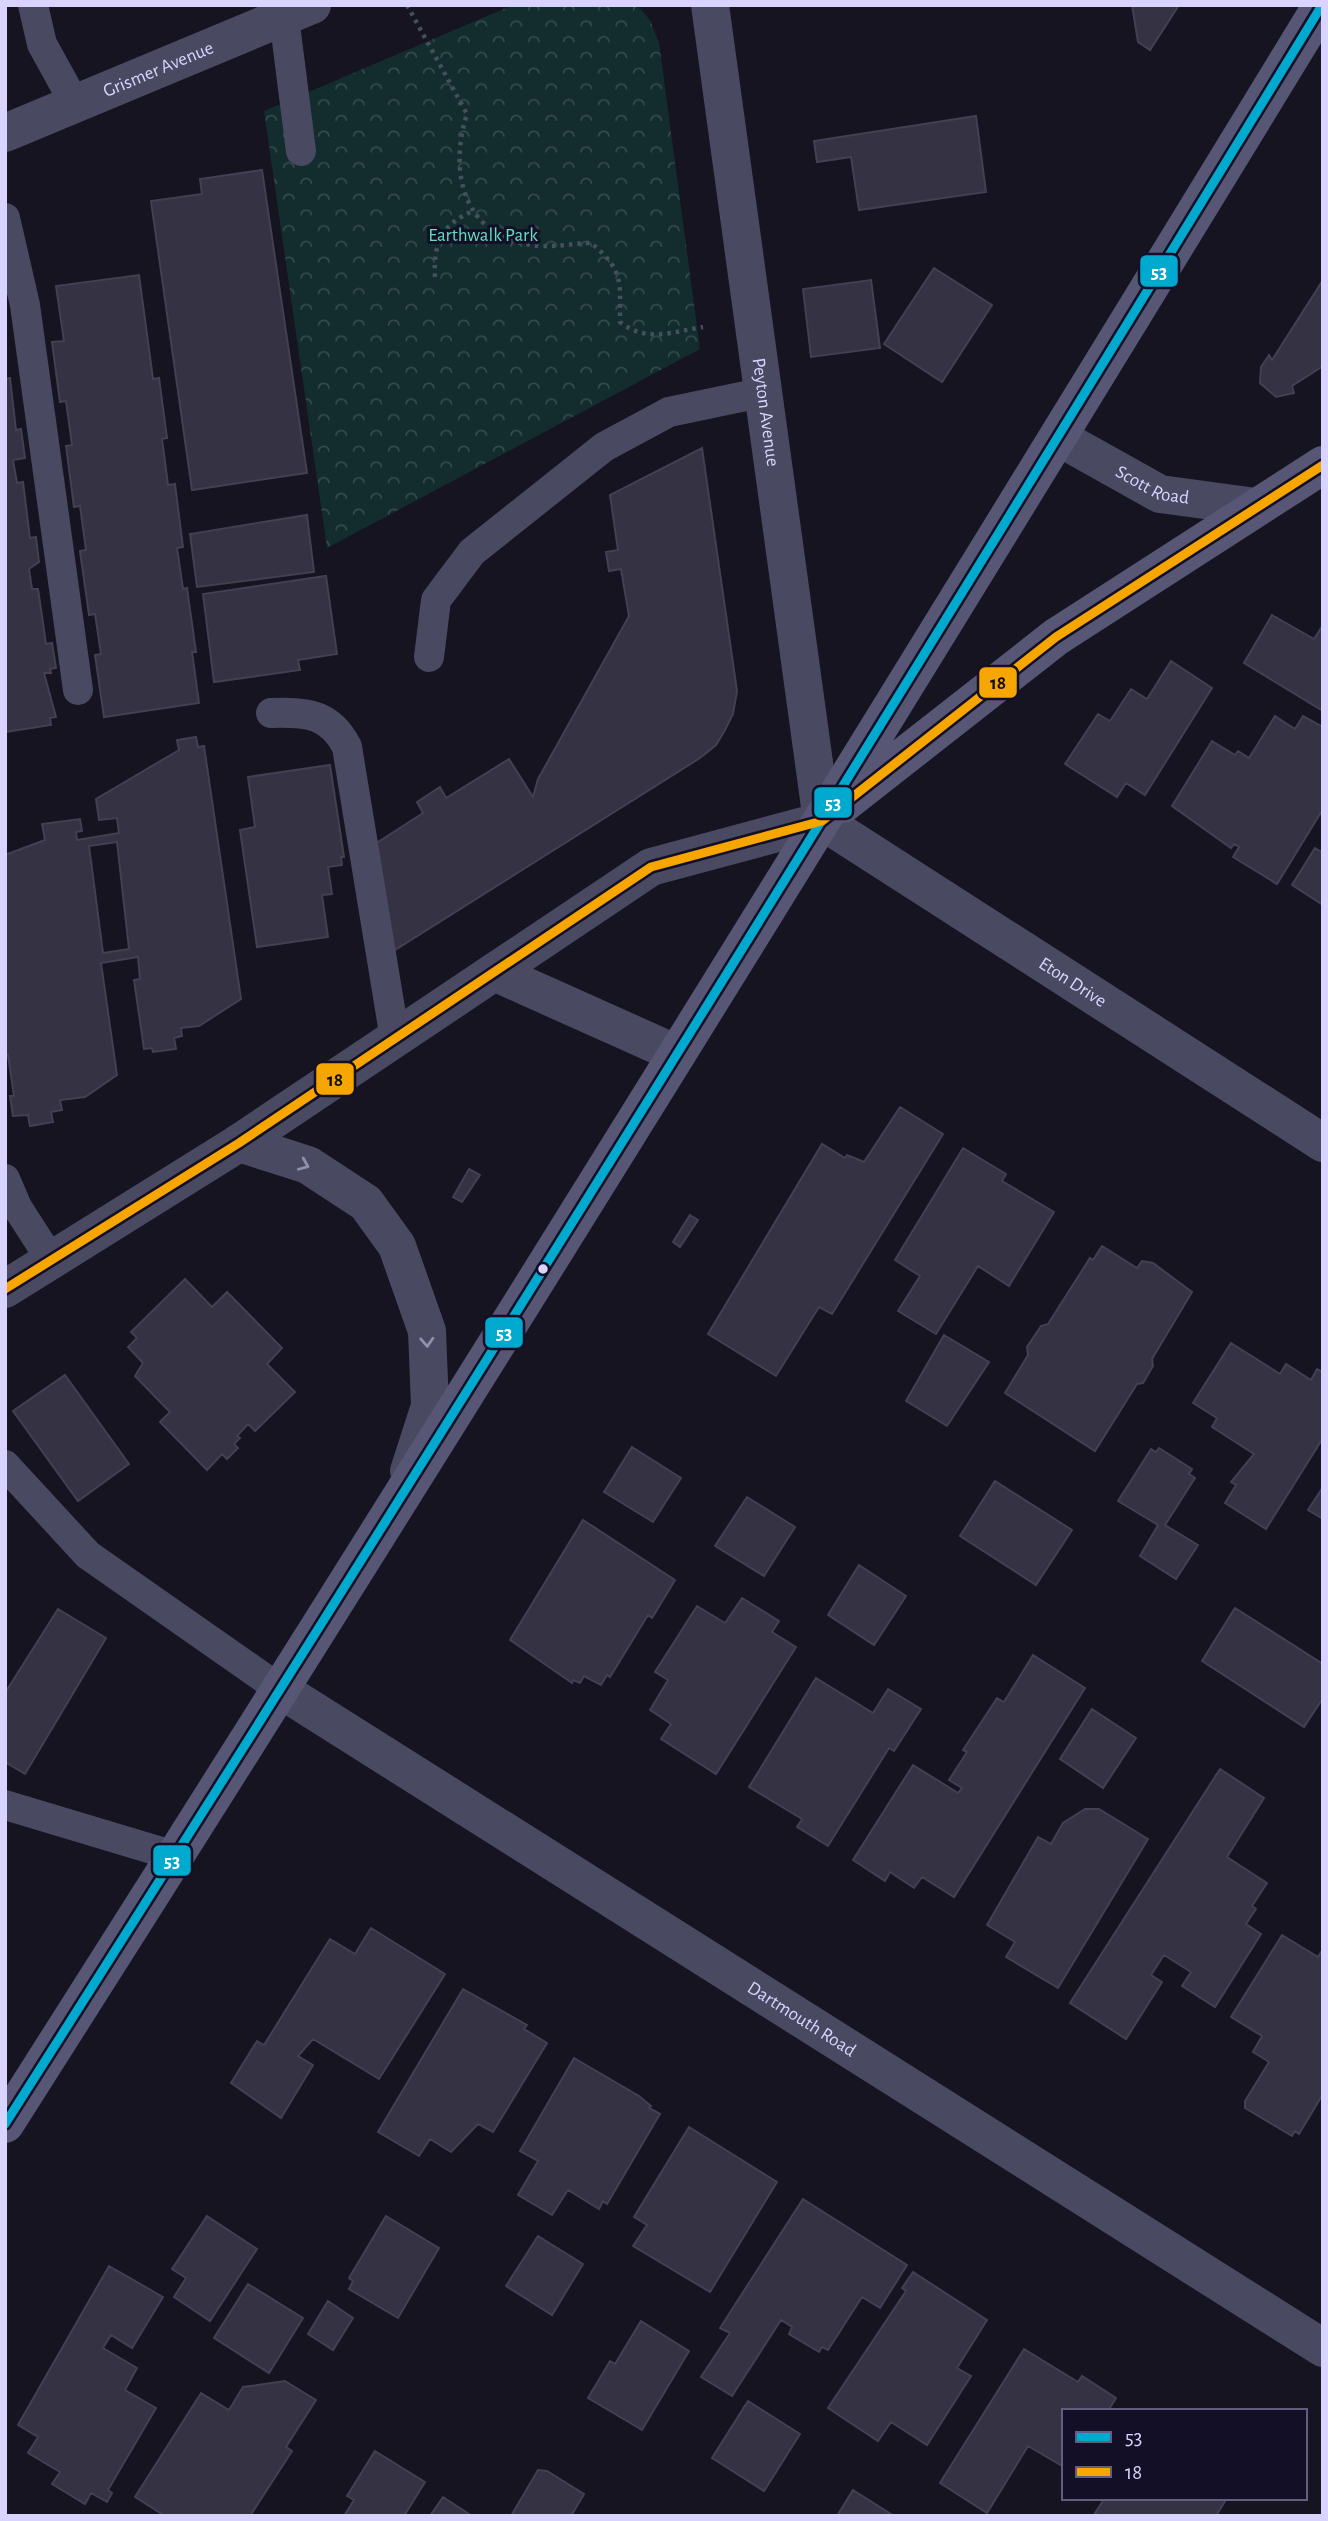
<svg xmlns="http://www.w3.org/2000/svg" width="1328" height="2521" font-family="'Alegreya Sans',sans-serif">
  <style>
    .park { fill: url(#park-crowns) }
    .building { fill: #343243; stroke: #433f54; stroke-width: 2; fill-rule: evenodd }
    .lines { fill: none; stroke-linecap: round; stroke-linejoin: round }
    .path { stroke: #44505f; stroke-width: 4.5; stroke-dasharray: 3.5 5; stroke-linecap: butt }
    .lane { stroke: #4a4962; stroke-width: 30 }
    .street { stroke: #4a4962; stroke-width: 38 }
    .secondary { stroke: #575674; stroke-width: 38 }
    .bus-1-casing { stroke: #130f26; stroke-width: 14 }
    .bus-2-casing { stroke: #130f26; stroke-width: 14 }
    .bus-1 { stroke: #00a9ce; stroke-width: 9 }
    .bus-2 { stroke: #f7a600; stroke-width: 9 }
    .oneway { stroke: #928eb0 }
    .bus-dot { fill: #d9d4ff; stroke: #130f26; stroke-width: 2.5 }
    .labels { text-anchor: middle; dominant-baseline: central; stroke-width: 6; stroke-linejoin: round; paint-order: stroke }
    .street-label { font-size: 19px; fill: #d9d4ff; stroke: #130f26 }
    .park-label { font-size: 19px; fill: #5fe0c0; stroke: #130f26 }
    .line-badge { stroke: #130f26; stroke-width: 2.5 }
    .badge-label { font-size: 19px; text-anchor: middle; font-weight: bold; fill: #fff }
    .pale-badge-label { font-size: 19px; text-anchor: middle; font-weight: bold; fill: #111 }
  </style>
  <defs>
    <pattern id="park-crowns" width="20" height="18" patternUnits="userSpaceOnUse" patternTransform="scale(1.75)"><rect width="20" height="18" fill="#132c2d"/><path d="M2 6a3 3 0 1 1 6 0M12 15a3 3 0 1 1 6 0" fill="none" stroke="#354a4c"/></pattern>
  </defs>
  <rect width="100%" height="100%" fill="#161421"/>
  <path class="park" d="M513 5H637L650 20 659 43 700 349 327 548 264 111Z"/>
  <path class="building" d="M1132 5H1179L1150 50 1138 42Z
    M976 116 986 192 859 210 851 157 817 162 814 141Z
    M262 170 307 473 192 490 151 201 202 194 200 179Z
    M934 268 992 305 942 382 884 344Z
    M139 275 153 379 159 378 167 438 162 439 168 485 175 484 183 547 177 548 183 589 187 588 196 652H192L199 703 104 717 95 655 101 654 95 614 89 615 80 551 86 550 80 506 74 507 66 446 72 445 66 401 60 402 52 342 64 341 56 286Z
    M871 280 880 348 811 357 803 289Z
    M1323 280V366L1292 386 1294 393 1276 397 1260 383 1261 367 1269 355 1272 360Z
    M10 378 16 430 21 429 25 458 13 460 17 483 23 482 30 538 36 537 39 562 29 569 32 589H38L46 644 52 643 56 668 50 669 51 673H44L56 717 50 718 51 725 5 732V379Z
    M702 448 737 691 733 714 725 730 716 745 700 758 387 955 372 846 423 813 417 802 440 787 446 798 509 759 533 797 538 779 629 616 621 569 609 571 606 552 618 550 610 495Z
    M307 515 314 572 197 587 190 534Z
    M326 576 337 654 298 660 300 670 214 682 203 594Z
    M1272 615 1314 639 1323 625V711L1244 663Z
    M1171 661 1212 688 1145 795 1126 783 1117 797 1065 764 1098 714 1110 721 1131 689 1147 699Z
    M1275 716 1295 729 1303 716 1323 727V809L1277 884 1233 857 1239 847 1234 844 1231 848 1172 806 1212 741 1235 755 1238 751 1249 758Z
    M196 737 198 747 204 746 241 999 199 1026 181 1028 182 1036 174 1038 176 1049 153 1052 152 1048 144 1049 134 980 140 979 138 957 101 963 117 1075 85 1097 60 1100 62 1110 51 1112 53 1122 30 1126 28 1115 13 1116 10 1096H14L8 1055H5V855L45 840 42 824 80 819 82 831 76 832 77 840 119 833 117 818 99 820 96 799 179 750 177 740ZM117 842 129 949 103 953 89 846Z
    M330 765 344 857H341L342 865 328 867 332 894 322 895 328 937 257 947 240 830 255 827 248 777Z
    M1315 848 1323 853V905L1292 885Z
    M900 1107 943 1134 832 1314 819 1307 776 1376 708 1334 822 1144 845 1158 847 1155 864 1162Z
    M963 1148 1006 1174 1002 1181 1054 1212 1009 1286 978 1266 936 1334 898 1311 920 1276 895 1260Z
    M469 1169 480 1175 462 1202 453 1197Z
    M690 1215 698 1220 680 1247 673 1242Z
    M1102 1246 1137 1268 1142 1261 1153 1263 1192 1292 1152 1359 1153 1366 1143 1383 1137 1384 1095 1451 1005 1393 1028 1355 1027 1347 1041 1326 1048 1324 1090 1258 1093 1260Z
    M185 1279 212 1307 227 1292 282 1348 267 1364 295 1392 255 1431 248 1424 237 1436 240 1438 234 1444 238 1448 227 1459 222 1454 207 1470 160 1422 170 1412 135 1376 143 1363 128 1347 137 1338 131 1332Z
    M944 1335 989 1362 947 1426 906 1401Z
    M1231 1343 1280 1374 1286 1364 1311 1380 1317 1369 1323 1372V1438L1266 1529 1225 1503 1236 1485 1231 1482 1254 1454 1212 1427 1217 1418 1193 1403Z
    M65 1375 129 1464 78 1501 13 1411Z
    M632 1447 681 1478 653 1522 604 1492Z
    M1159 1448 1192 1469 1189 1474 1195 1478 1165 1525 1198 1545 1176 1579 1140 1556 1158 1525 1118 1501 1151 1449 1156 1452Z
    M995 1481 1072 1530 1036 1585 960 1536Z
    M1323 1487V1519L1308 1510Z
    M747 1497 795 1527 764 1576 715 1546Z
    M583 1520 675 1580 652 1618 648 1615 610 1677 607 1675 601 1685 584 1676 580 1683 573 1680 572 1683 510 1640Z
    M859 1565 906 1596 874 1645 828 1615Z
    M742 1598 779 1621 772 1632 796 1647 716 1774 661 1739 671 1724 650 1710 668 1680 655 1672 697 1606 725 1623Z
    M1235 1608 1323 1664V1698L1304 1727 1202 1661Z
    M58 1609 106 1638 25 1774 5 1762V1693Z
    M1033 1655 1085 1688 954 1897 922 1877 914 1888 890 1872 885 1881 853 1860 913 1765 958 1793 962 1788 949 1780 967 1752 963 1750 997 1698 1004 1702Z
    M816 1678 873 1713 888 1689 921 1709 894 1751 889 1748 828 1846 797 1827 802 1819 749 1787Z
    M1092 1709 1136 1738 1103 1788 1060 1759Z
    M1220 1769 1264 1798 1227 1857 1267 1883 1252 1906 1256 1909 1246 1924 1261 1934 1215 2007 1182 1986 1191 1972 1164 1955 1151 1975 1162 1982 1126 2039 1070 2003Z
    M1085 1809H1099L1148 1839 1058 1988 1006 1957 1015 1942 987 1925 1038 1837 1051 1844 1063 1823Z
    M371 1928 445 1974 379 2079 313 2039 298 2056 313 2065 281 2118 231 2083 257 2041 264 2045 330 1939 355 1954Z
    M1282 1935 1318 1957 1323 1949V2094L1299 2134 1295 2131 1292 2136 1245 2108V2101L1269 2062 1253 2052 1262 2036 1231 2017Z
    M463 1989 527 2025 524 2029 547 2043 493 2132 478 2124 451 2152 430 2139 419 2156 378 2132Z
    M574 2058 639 2096 651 2106 649 2108 660 2114 607 2204 603 2201 599 2209 568 2190 552 2215 518 2195 538 2161 520 2151Z
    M689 2127 777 2182 710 2292 633 2246 647 2225 634 2217Z
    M803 2199 907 2265 880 2308 862 2297 828 2350 822 2347 819 2352 789 2334 792 2327 781 2320 732 2396 701 2377 730 2333 720 2328Z
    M207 2216 257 2249 210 2321 174 2297 186 2278 172 2269Z
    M386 2216 439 2248 398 2318 349 2289 353 2281 349 2278Z
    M538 2236 583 2264 552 2315 506 2286Z
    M109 2266 163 2297 132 2348 111 2335 103 2348 137 2368 125 2390 156 2408 108 2490 112 2493 107 2502 91 2493 85 2504 52 2484 60 2472 28 2453 38 2437 18 2425Z
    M913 2272 987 2320 957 2368 971 2376 927 2445 891 2422 878 2441 828 2408 906 2291 902 2288Z
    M248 2284 303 2318 269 2373 214 2338Z
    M328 2301 353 2318 333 2350 308 2334Z
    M641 2321 689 2351 642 2430 588 2398 610 2361 615 2364Z
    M1024 2349 1078 2382 1082 2376 1116 2398 1108 2411H1064V2467L1028 2446 987 2513 940 2483Z
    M285 2381 316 2400 286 2447 292 2451 250 2516H165L135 2497 201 2393 229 2410 243 2387Z
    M748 2401 800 2434 764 2491 712 2458Z
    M375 2451 425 2482 404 2516H344L354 2500 347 2496Z
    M538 2470 547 2471 584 2494 571 2516H511Z
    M853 2490 894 2516H837Z
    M443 2497 472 2516H430Z
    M1105 2498H1227L1216 2516H1099L1095 2513Z"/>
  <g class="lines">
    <path class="path" d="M407 5 467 114C447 176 466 242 542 246 558 247 575 243 591 243 624 270 620 282 620 322 647 343 671 332 703 327
      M435 277C433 243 442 224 473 211"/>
    <path class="lane" d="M33 5 42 44 75 104
      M284 17 301 151
      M5 218 25 305 78 690
      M429 657 436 600 472 552 604 447 669 412 765 392
      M271 713C306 712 330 713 347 747L395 1039
      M5 1179 17 1207 51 1260
      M5 1465 88 1555 281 1690
      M5 1805 175 1856"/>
    <g class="street">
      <path id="s1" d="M710 5 822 821"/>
      <path id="s2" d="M5 133 312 5"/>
      <path id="s3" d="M1058 437 1160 494 1256 507"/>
      <path id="s4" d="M822 821 1323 1143"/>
      <path d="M494 972 677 1054"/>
      <path d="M239 1143 308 1165 366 1203 397 1246 427 1331 430 1406 409 1471"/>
      <path d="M5 1289 239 1143 651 867 822 821"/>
      <path id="s5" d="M281 1690 1323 2348"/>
    </g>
    <path class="secondary" d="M843 804 1056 637 1323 465
      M5 2124C452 1422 889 715 1322 5"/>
    <defs>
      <path id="bus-1" d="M5 2124C452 1422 889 715 1322 5"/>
      <path id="bus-2" d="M5 1289 239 1143 651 867 822 821 1056 637 1323 465"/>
    </defs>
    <use href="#bus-1" class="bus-1-casing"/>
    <use href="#bus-2" class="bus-2-casing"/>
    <use href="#bus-1" class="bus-1"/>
    <use href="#bus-2" class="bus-2"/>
  </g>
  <defs><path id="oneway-chevron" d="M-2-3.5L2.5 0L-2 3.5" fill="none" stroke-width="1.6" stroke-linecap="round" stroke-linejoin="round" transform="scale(1.75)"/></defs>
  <g class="oneway">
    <use href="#oneway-chevron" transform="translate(304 1165) rotate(23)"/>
    <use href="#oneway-chevron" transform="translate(427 1342) rotate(87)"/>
  </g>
  <circle class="bus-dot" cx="543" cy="1269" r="6"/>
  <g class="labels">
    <g class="street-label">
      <text stroke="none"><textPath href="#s2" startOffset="166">Grismer Avenue</textPath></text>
      <text stroke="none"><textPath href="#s1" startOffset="411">Peyton Avenue</textPath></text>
      <text stroke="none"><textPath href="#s3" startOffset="107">Scott Road</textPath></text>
      <text stroke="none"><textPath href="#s4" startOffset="298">Eton Drive</textPath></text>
      <text stroke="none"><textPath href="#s5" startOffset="616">Dartmouth Road</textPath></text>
    </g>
    <g class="park-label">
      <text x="483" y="235">Earthwalk Park</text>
    </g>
  </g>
  <g class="line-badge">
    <rect x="1139" y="254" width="40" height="34" rx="7" fill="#00a9ce"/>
    <rect x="978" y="666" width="40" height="33" rx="7" fill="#f7a600"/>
    <rect x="813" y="786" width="40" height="33" rx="7" fill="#00a9ce"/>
    <rect x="315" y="1062" width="40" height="34" rx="7" fill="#f7a600"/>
    <rect x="484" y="1316" width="40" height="33" rx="7" fill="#00a9ce"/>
    <rect x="152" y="1844" width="40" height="33" rx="7" fill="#00a9ce"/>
  </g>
  <g class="badge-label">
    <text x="1159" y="278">53</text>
    <text x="833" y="809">53</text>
    <text x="504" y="1339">53</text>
    <text x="172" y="1867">53</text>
  </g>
  <g class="pale-badge-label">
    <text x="998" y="689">18</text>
    <text x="335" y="1086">18</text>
  </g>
  <rect width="1328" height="2521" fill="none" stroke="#d9d4ff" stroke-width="14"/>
  <rect x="1062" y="2409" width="245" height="91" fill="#130f26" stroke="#625e7d" stroke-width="2"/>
  <rect x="1076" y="2432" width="35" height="10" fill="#00a9ce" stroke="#625e7d" stroke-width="2"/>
  <text x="1125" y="2444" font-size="21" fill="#d9d4ff">53</text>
  <rect x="1076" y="2467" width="35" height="10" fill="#f7a600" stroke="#625e7d" stroke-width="2"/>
  <text x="1125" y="2479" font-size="21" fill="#d9d4ff">18</text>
</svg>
